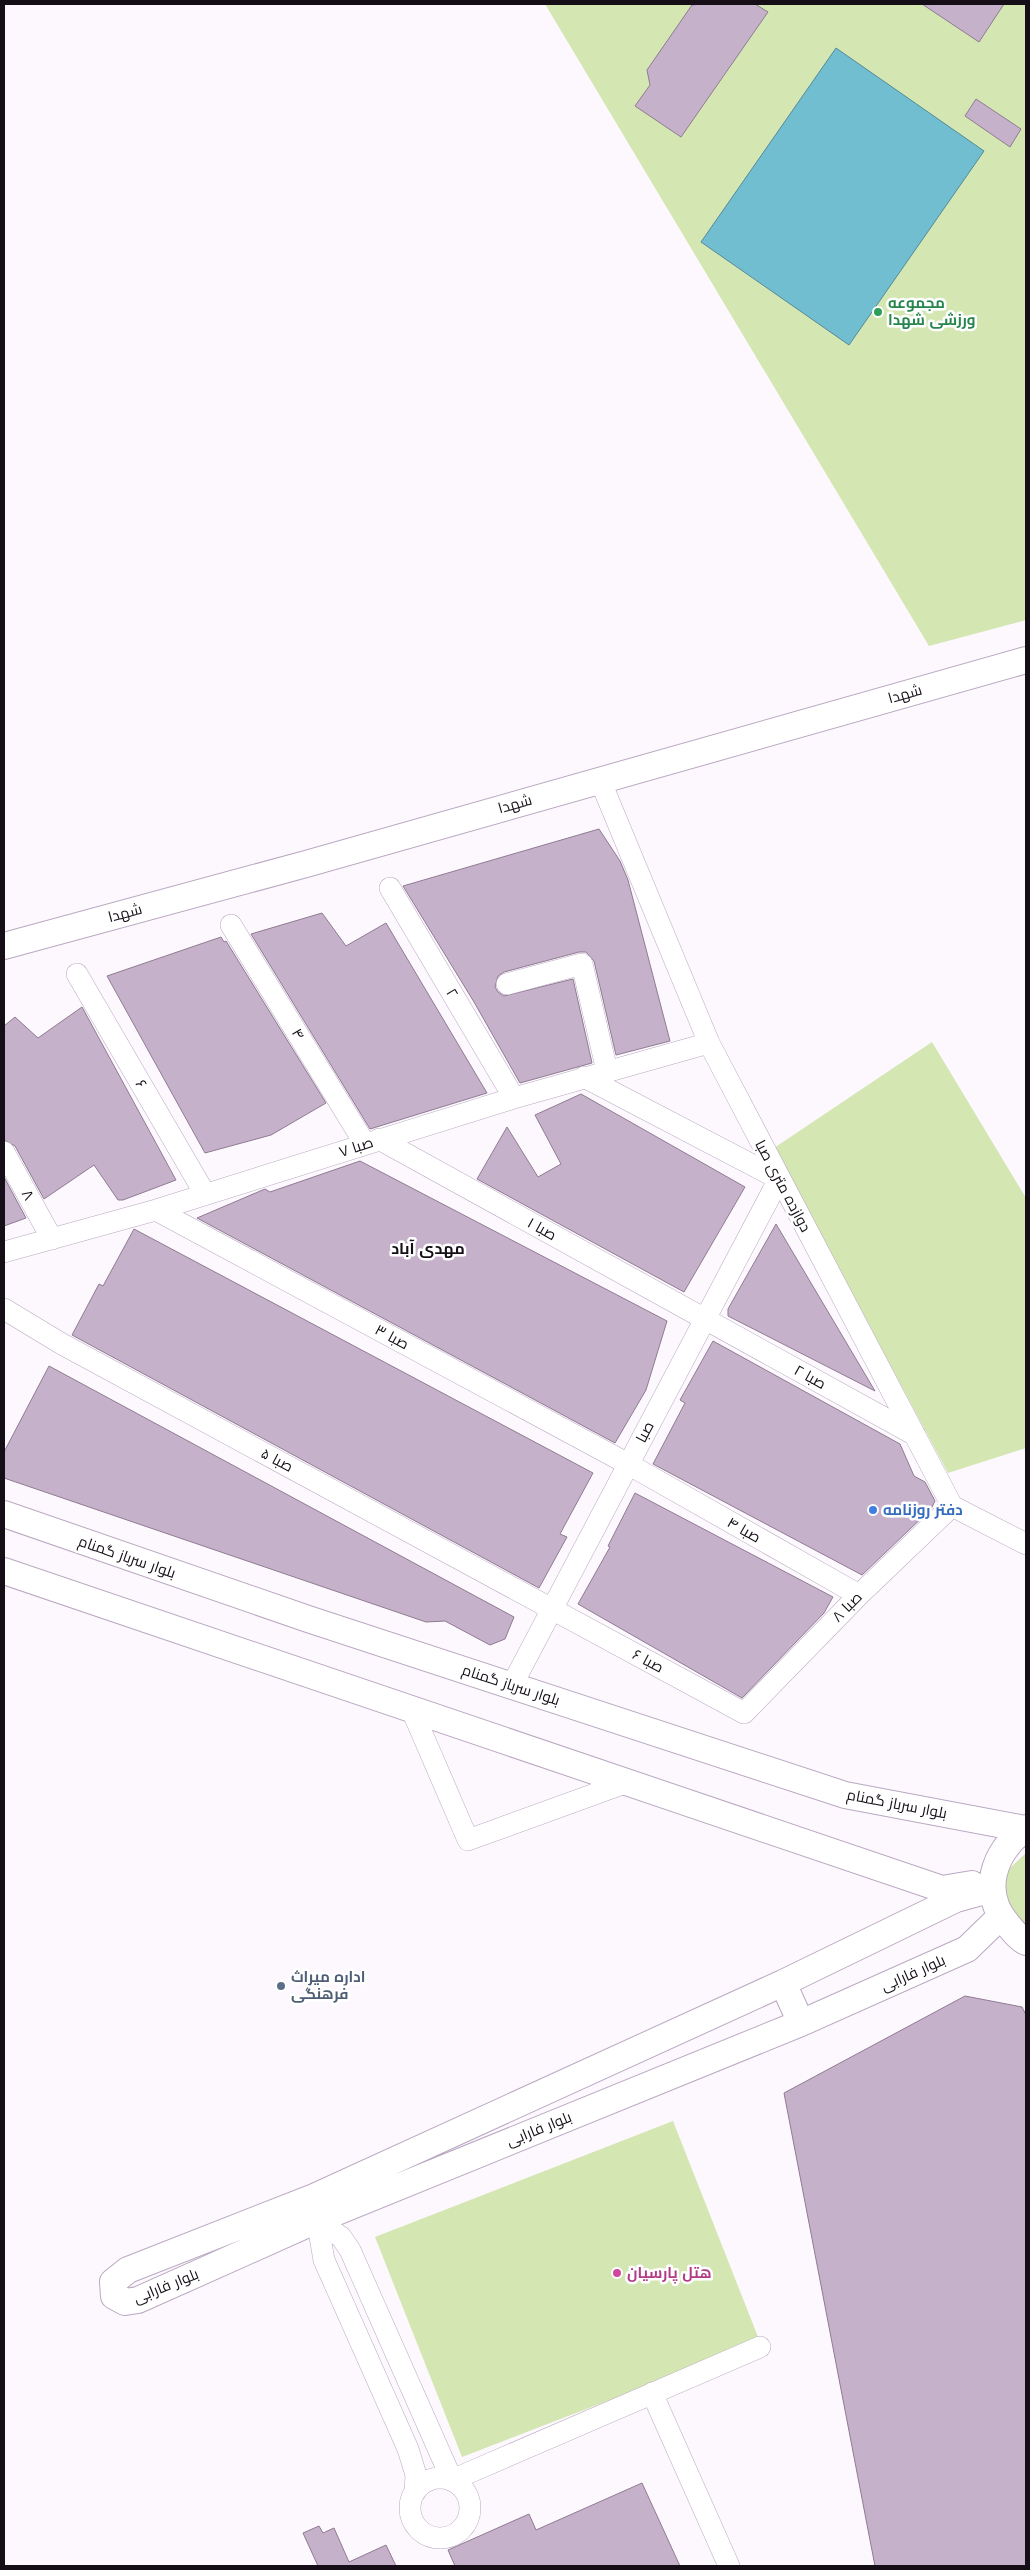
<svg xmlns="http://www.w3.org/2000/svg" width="1030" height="2570" font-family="Jost,Cairo,sans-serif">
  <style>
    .green { fill: #d4e6b2 }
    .water { fill: #71bed0; stroke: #558998 }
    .building { fill: #c6b1ca; stroke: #8f7b92 }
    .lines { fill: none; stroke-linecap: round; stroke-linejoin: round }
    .minor-casing { stroke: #baa8c2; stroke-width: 22 }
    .major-casing { stroke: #baa8c2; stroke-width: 28 }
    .minor { stroke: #fff; stroke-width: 21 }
    .major { stroke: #fff; stroke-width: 26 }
    .leisure-dot { fill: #2e9e5b; stroke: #fff; stroke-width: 2 }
    .shop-dot { fill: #3f7fe0; stroke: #fff; stroke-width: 2 }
    .service-dot { fill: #5c6f8a; stroke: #fff; stroke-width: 2 }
    .hotel-dot { fill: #d1479c; stroke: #fff; stroke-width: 2 }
    .labels { text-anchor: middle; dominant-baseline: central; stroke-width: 5; stroke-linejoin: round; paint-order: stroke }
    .leisure-label { font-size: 15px; font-weight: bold; fill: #27864d; stroke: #fff; text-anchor: start }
    .street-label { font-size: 15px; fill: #150e17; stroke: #fff }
    .shop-label { font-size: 15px; font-weight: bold; fill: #366cbe; stroke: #fff; text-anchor: start }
    .service-label { font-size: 15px; font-weight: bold; fill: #4e5e75; stroke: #fff; text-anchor: start }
    .hotel-label { font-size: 15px; font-weight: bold; fill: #b23c85; stroke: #fff; text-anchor: start }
    .neighbourhood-label { font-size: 16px; font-weight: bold; fill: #150e17; stroke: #fff }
  </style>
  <rect width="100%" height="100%" fill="#fcf8fd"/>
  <path class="green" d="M545 4H1026V620L929 646Z
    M932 1042 1026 1198V1448L948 1473 774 1148Z
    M1026 1853V1938L999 1887 1011 1867Z
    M673 2121 760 2342 462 2457 375 2237Z"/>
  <path class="water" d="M836 48 984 151 849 345 701 242Z"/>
  <path class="building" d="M702 4H755L768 12 681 137 635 106 650 85 647 70 692 5Z
    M922 4H1004L979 42Z
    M976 99 1021 129 1010 147 965 116Z
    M599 829 620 861 628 880 670 1041 616 1055 594 961 586 952H579L504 972 498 976 495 987 498 992 504 996 573 979 592 1063 520 1083 474 1002 403 886Z
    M322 913 346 946 386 923 487 1093 370 1129 251 934Z
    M221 937 224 942 226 941 326 1103 271 1135 205 1153 107 976Z
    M82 1007 176 1180 123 1200H118L94 1165 44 1199 15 1146 4 1140V1026L15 1017 38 1038Z
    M581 1094 745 1187 684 1292 477 1179 507 1127 538 1177 561 1164 535 1115Z
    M360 1161 667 1321 646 1390 615 1443 197 1218 265 1189 270 1192Z
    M4 1177 26 1218 4 1226Z
    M776 1224 875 1391 728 1316V1309Z
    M134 1229 593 1473 560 1534 567 1537 539 1588 72 1335 99 1284 103 1286Z
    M713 1341 900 1444 914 1476 925 1482 935 1501 931 1509 862 1575 653 1464 685 1403 680 1400Z
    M49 1366 514 1617 505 1639 490 1645 445 1621 426 1622 4 1478V1452Z
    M635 1493 833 1597 824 1613 742 1698 578 1604 610 1547 608 1546Z
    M965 1996 1022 2007 1026 2015V2566H875L784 2093Z
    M642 2483 680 2566H455L448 2550 529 2514 536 2530Z
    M319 2526 323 2533 334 2528 349 2562 386 2545 396 2566H318L303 2533Z"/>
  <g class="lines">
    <defs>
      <path id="minor" d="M600 780 709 1043 952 1506 1026 1544
        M390 888 514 1098
        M231 925 365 1144
        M77 974 205 1194
        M507 984 582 964 607 1071
        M379 1139 915 1435
        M4 1152 52 1239
        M156 1210 628 1464 859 1595
        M4 1252 156 1210 514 1098 709 1043
        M4 1309 62 1344 744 1713 859 1595 952 1506
        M512 1685 779 1179 584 1077
        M411 1708 468 1840 628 1782
        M317 2220 341 2237 350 2250 452 2480 760 2347
        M317 2220 324 2260 408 2449 416 2475 415 2492
        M652 2393 729 2566
        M410 2508a30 30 0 1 1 60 0a30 30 0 1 1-60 0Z"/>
      <path id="major" d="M4 946 306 864 1026 660
        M4 1514 308 1619 845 1795 1025 1829
        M4 1571 942 1889 972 1884
        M1026 1828C993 1852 979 1893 1009 1926 1014 1932 1019 1939 1026 1942
        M992 1889 956 1899 783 1983 314 2197 128 2270 113 2282 114 2296 125 2302 138 2300 317 2220 801 2023 967 1949 1000 1917
        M783 1983 801 2023"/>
    </defs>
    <use href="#minor" class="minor-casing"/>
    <use href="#major" class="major-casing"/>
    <use href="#minor" class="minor"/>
    <use href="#major" class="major"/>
  </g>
  <circle class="leisure-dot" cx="878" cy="312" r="5"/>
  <circle class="shop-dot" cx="873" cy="1510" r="5"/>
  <circle class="service-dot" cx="281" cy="1986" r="5"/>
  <circle class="hotel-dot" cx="617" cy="2273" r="5"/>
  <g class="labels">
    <g class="leisure-label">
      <text x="888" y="303">مجموعه<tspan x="888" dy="17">ورزشی شهدا</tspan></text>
    </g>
    <g class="street-label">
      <text transform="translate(905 694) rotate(-16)">شهدا</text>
      <text transform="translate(515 804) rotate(-16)">شهدا</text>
      <text transform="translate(125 913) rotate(-15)">شهدا</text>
      <text transform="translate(452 993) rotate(59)">۲</text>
      <text transform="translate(298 1034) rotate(59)">۴</text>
      <text transform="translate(141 1084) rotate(60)">۶</text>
      <text transform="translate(356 1147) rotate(-18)">صبا ۷</text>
      <text transform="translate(783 1186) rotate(62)">دوازده متری صبا</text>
      <text transform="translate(28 1195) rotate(61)">۸</text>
      <text transform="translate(542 1229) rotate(29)">صبا ۱</text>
      <text transform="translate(392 1337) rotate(28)">صبا ۳</text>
      <text transform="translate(810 1377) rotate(29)">صبا ۲</text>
      <text transform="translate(645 1432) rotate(-62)">صبا</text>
      <text transform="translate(277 1460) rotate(28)">صبا ۵</text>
      <text transform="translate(744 1530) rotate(30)">صبا ۴</text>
      <text transform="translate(127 1557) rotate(19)">بلوار سرباز گمنام</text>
      <text transform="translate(847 1607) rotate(-45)">صبا ۸</text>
      <text transform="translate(648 1661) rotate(28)">صبا ۶</text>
      <text transform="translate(511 1685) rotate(18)">بلوار سرباز گمنام</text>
      <text transform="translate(897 1804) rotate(11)">بلوار سرباز گمنام</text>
      <text transform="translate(913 1973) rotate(-24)">بلوار فارابی</text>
      <text transform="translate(539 2129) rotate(-22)">بلوار فارابی</text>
      <text transform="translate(166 2286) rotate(-22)">بلوار فارابی</text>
    </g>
    <g class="shop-label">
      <text x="883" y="1510">دفتر روزنامه</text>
    </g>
    <g class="service-label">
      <text x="291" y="1977">اداره میراث<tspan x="291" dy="17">فرهنگی</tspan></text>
    </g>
    <g class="hotel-label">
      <text x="627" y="2273">هتل پارسیان</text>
    </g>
    <g class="neighbourhood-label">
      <text x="428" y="1248">مهدی آباد</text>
    </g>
  </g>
  <rect width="1030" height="2570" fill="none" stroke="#150e17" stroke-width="10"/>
</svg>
